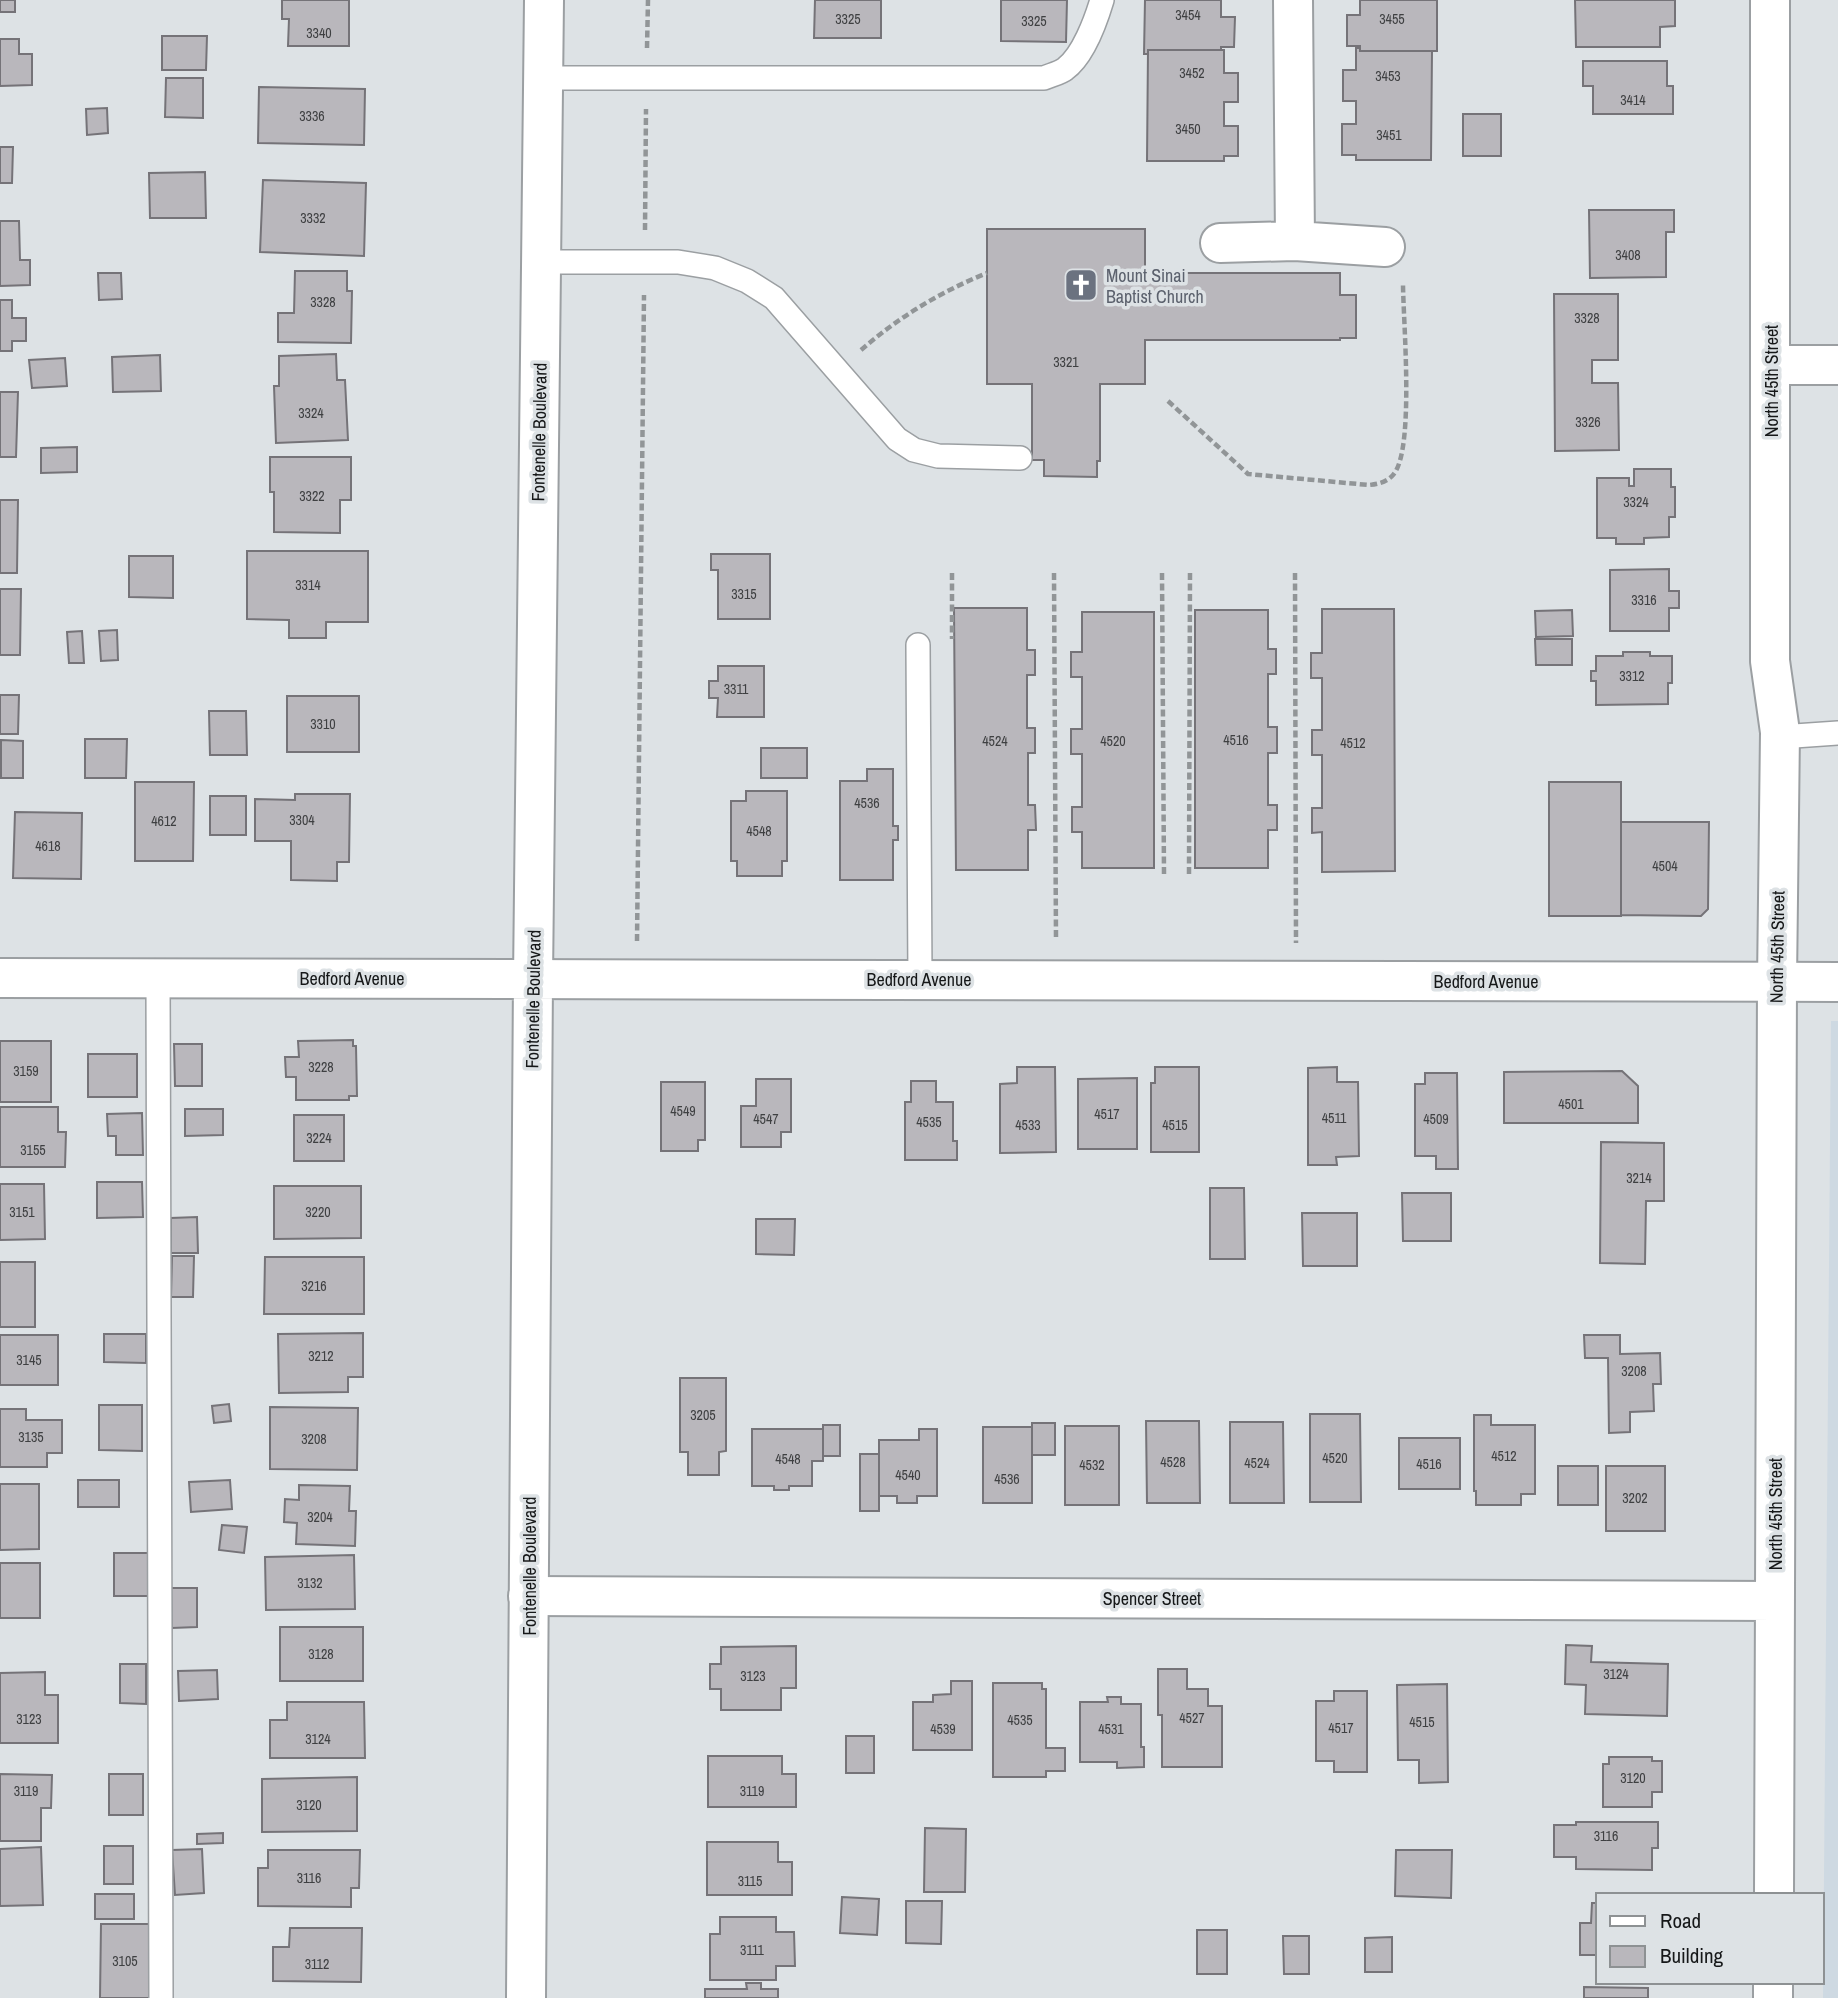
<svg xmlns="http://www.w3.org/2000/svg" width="1838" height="1998" font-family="'Archivo Narrow',sans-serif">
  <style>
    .built { fill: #ced9e2 }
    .building { fill: #b9b7bc; stroke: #757378; stroke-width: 2 }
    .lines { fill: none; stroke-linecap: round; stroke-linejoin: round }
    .lane-casing { stroke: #9b9fa2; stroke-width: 26 }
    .street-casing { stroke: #9b9fa2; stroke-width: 42 }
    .secondary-casing { stroke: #9b9fa2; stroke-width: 42 }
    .path { stroke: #919597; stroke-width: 4.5; stroke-dasharray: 7 3.5; stroke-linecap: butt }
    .lane { stroke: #fff; stroke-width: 23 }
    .street { stroke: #fff; stroke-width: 38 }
    .secondary { stroke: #fff; stroke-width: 38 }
    .labels { text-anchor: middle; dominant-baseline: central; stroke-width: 7; stroke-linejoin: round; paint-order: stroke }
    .number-label { font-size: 14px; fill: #3f4042 }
    .worship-label { font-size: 18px; fill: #5b616d; stroke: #dde2e5; text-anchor: start }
    .street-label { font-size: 18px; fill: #161819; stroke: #dde2e5 }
  </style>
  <rect width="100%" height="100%" fill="#dde2e5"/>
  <path class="built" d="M1831 1021H1838V1998H1823Z"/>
  <path class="building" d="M0 0H15V12H0Z
    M282 0H349V46H288L289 19H282Z
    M815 0H881V38H814Z
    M1001 0H1067L1066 42 1001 41Z
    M1145 0H1221V17H1235L1234 47H1221V50H1148V54H1144Z
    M1360 0H1437V51H1360V46H1347V15H1360Z
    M1575 0H1675V26L1660 27V47H1576Z
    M162 36H207L206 70H162Z
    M0 39H19V54H32V85L0 86Z
    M1356 48H1360V51H1432L1431 160H1356V155H1342V124H1356V101H1343V70H1356Z
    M1148 50H1224V73H1238V102H1224V126H1238V156H1224V161H1147Z
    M1583 61H1667V86H1673V114H1593V86H1583Z
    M166 78H203V118L165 117Z
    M259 87 365 89 364 145 258 143Z
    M107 108 108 133 87 135 86 109Z
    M1463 114H1501V156H1463Z
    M0 147H13L12 183H0Z
    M205 172 206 218H150L149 173Z
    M263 180 366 183 364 256 260 252Z
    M1589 210H1674V232H1666V277L1590 278Z
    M0 221H19L20 260H30V285L0 286Z
    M987 229H1145V273H1340V295H1356V338H1340V340H1145V384H1100V461H1097V477L1044 476V460H1032V384H987Z
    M295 271H347V291H352L351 343 278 342V313H294Z
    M98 273H121L122 299 99 300Z
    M1554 294H1618V360H1592V383H1618L1619 450 1555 451Z
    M0 300H12V318H26V341H12V351H0Z
    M336 354 337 380H345L348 440 276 443 274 386H279V356Z
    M160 355 161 391 113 392 112 357Z
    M65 358 67 386 32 388 29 360Z
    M0 392H18L16 457H0Z
    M77 447V472L41 473V448Z
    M270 457H351V500H340V533L274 532V492H270Z
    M1634 469H1671V487H1675V517H1669V537L1644 538V544H1616V538H1597V478H1629V486H1634Z
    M0 500H18L17 573H0Z
    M247 551H368V622H326V638H289V620L247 619Z
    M711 554H770V619H718V570H711Z
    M129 556H173V598L129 597Z
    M1669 569V591H1679V608H1669V631H1610V570Z
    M0 589H21L20 655H0Z
    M954 608H1027V650H1035V675H1027V728H1035V753H1028V805H1035L1036 830H1028V870H956Z
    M1322 609H1394L1395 871 1322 872V832L1312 833V808H1322V755H1312V730H1322V678H1311V653H1322Z
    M1195 610H1268V649H1276V674H1268V727H1277V753H1268V805H1277V830H1268V868H1195Z
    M1572 610 1573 636 1536 637 1535 611Z
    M1082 612H1154V868H1082V832H1072V807H1082V754H1071V729H1082V677H1071V652H1082Z
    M117 630 118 660 101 661 99 631Z
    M82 631 84 663H69L67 632Z
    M1535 639H1572V665H1536Z
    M1623 652H1650V656H1672V683H1668V704L1596 705V681H1591V671H1596V656H1623Z
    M718 666H764V717H717L718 698H709V681H718Z
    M0 695H19L18 734H0Z
    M287 696H359V752H287Z
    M209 711H246L247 755H210Z
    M85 739H127L126 778H85Z
    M1 740 23 741V778H1Z
    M761 748H807V778H761Z
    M867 769H893V826H898V840H893V880H840V781H867Z
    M135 782H194L193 861H135Z
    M1549 782H1621V916H1549Z
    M746 791H787V861H782V876H737V861H731V801H746Z
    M295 794H350L349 862H337V881L291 880V841H255V799L295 800Z
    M210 796H246V835H210Z
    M15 812 82 813 81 879 13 878Z
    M1621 822H1709L1708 909 1701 916 1621 915Z
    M353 1040V1046H356L357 1096H349V1100H296V1077H286L285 1057H299L298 1041Z
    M0 1041H51V1102H0Z
    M174 1044H202V1086H175Z
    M88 1054H137V1097H88Z
    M1017 1067H1055L1056 1152 1000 1153V1084L1017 1083Z
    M1155 1067H1199V1152H1151V1083H1155Z
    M1337 1067V1082H1358L1359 1156 1336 1157 1337 1165H1308V1068Z
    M1622 1071 1638 1086V1123H1504V1072Z
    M1425 1073H1457L1458 1169H1436V1156H1415V1084H1425Z
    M1137 1078V1149H1078V1079Z
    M756 1079H791V1132H781V1147H741V1106H756Z
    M911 1081H936V1102H953V1141H957V1160H905V1102H911Z
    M661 1082H705V1140H698V1151H661Z
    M0 1107H58V1132H66L65 1167H0Z
    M185 1109H223V1135L185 1136Z
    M142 1113 143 1155H116V1136H108L107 1114Z
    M294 1115H344V1161H294Z
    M1601 1142 1664 1143V1201H1646L1645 1264 1600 1263Z
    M97 1182H142L143 1217 97 1218Z
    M0 1184H44L45 1239 0 1240Z
    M274 1186H361V1238L274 1239Z
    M1210 1188H1244L1245 1259H1210Z
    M1402 1193H1451V1241H1403Z
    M1302 1213H1357V1266H1303Z
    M197 1217 198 1253H171V1218Z
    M756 1219H795L794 1255 756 1254Z
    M172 1256H194L193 1297H171Z
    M265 1257H364V1314H264Z
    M0 1262H35V1327H0Z
    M363 1333V1377H348V1392L279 1393 278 1334Z
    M104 1334H146V1363L104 1362Z
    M0 1335H58V1385H0Z
    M1584 1335H1620V1354L1660 1353 1661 1384H1653L1654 1411 1630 1412V1432L1609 1433 1608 1358H1585Z
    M680 1378H726V1451L719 1452V1475H688V1452H680Z
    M229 1404 231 1421 214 1423 212 1406Z
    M99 1405H142V1451L99 1450Z
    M270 1407 358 1408 357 1470 270 1469Z
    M0 1409H26V1420H62V1453H47V1467H0Z
    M1310 1414H1360L1361 1502H1310Z
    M1474 1415H1491V1425H1535V1494H1521V1505H1476V1491H1474Z
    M1146 1421H1199L1200 1503H1147Z
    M1230 1422H1283L1284 1503H1230Z
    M1032 1423H1055V1455H1032Z
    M823 1425H840V1456H823Z
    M1065 1426H1119V1505H1065Z
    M983 1427H1032V1503H983Z
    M752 1429H823V1461H812V1486H789V1490H774V1486H752Z
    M919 1429H937V1496H917V1503H897V1496H879V1440H919Z
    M1399 1438H1460V1489H1399Z
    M860 1454H879V1511H860Z
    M1558 1466H1598V1505H1558Z
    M1606 1466H1665V1531H1606Z
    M78 1480H119V1507H78Z
    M230 1480 232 1509 191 1512 189 1482Z
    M0 1484H39V1549L0 1550Z
    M299 1485 350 1486 349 1511H356L355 1546 296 1544 297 1523 284 1522 285 1499 299 1500Z
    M222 1525 247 1527 244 1553 219 1550Z
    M114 1553H150V1596H114Z
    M354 1555 355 1609 266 1610 265 1557Z
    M0 1563H40V1618H0Z
    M171 1588H197V1627L172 1628Z
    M280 1627H363V1681H280Z
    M1566 1645 1592 1646 1591 1662 1668 1664 1667 1716 1585 1714 1586 1685 1565 1684Z
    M796 1646V1688H781V1710H721V1689H710V1664H721V1647Z
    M120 1664H146V1704L120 1703Z
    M1158 1669H1187V1689H1208V1706H1222V1767H1162V1715H1158Z
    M217 1670 218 1699 179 1701 178 1671Z
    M45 1672V1695H58V1743H0V1673Z
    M951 1681H972V1750H913V1702H933V1695L951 1694Z
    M993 1683H1042V1689H1046V1748H1065V1771H1046V1777H993Z
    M1447 1684 1448 1782 1419 1783V1760H1398L1397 1685Z
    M1334 1691H1367V1772H1334V1761H1316V1701H1334Z
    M1107 1697H1121V1704H1141V1747H1144V1767L1117 1768V1762H1080V1702H1108Z
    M287 1702H364L365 1758H270V1720H287Z
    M846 1736H874V1773H846Z
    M708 1756H782V1774H796V1807H708Z
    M1609 1757H1652V1761H1662V1792H1652V1807H1603V1764H1609Z
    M0 1774 52 1775 51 1808H41V1841H0Z
    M109 1774H143V1815H109Z
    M357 1777V1831L262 1832V1779Z
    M1576 1822H1658V1848H1652V1870L1576 1869V1857H1554V1825H1576Z
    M925 1828 966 1829 965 1892H924Z
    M223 1833V1843L197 1844V1834Z
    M707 1842H778V1862H792V1895H707Z
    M104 1846H133V1884H104Z
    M41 1847 43 1905 0 1906V1849Z
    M202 1849 204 1893 175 1895 172 1850Z
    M268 1850H360L359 1888H351V1907L258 1906V1868H268Z
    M1396 1850H1452L1451 1898 1395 1896Z
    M95 1894H134V1919H95Z
    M842 1897 879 1899 877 1935 840 1933Z
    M906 1901H942L941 1944 906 1943Z
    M1592 1903H1598V1955H1580V1923H1591Z
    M720 1917H776V1932H794L795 1966H776V1980H710V1934H720Z
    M101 1924H150L149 1998H100Z
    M290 1928H362L361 1982 273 1981V1947H289Z
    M1197 1930H1227V1974H1197Z
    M1283 1936H1309V1974H1284Z
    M1392 1937V1972H1365V1938Z
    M746 1983H761V1989H778V1998H705V1989H747Z
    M1584 1987 1648 1988V1998H1584Z"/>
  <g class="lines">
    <defs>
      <path id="lane" d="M544 78H1044C1051 75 1060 73 1065 69 1083 56 1096 20 1102 0
        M541 262H678L715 268 747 281 774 298 897 439 914 450 938 456 1020 458
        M918 645 920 979
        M1780 737 1838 733
        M158 978 161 1998"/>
      <path id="street" d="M1293 0 1295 241
        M1770 0V661L1780 732 1777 982 1774 1895
        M1220 243 1295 241 1385 247
        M1771 365H1838
        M528 1596 1775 1601
        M1773 1998V1982"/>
      <path id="secondary" d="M0 978 1838 982
        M526 1998 533 979 544 0"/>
    </defs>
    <use href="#lane" class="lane-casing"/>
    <use href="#street" class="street-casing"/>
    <use href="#secondary" class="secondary-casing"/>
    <path class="path" d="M647 48 648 0
      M645 230 646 109
      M861 350C899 317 940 292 987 273
      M1168 401 1248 474 1369 485C1378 484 1387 482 1393 475 1415 451 1403 320 1403 283
      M952 573V639
      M1054 573 1056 940
      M1162 573 1164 874
      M1295 573 1296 943
      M1189 874 1190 573
      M637 941 644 295"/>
    <use href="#lane" class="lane"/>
    <use href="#street" class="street"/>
    <use href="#secondary" class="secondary"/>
  </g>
  <defs>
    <symbol id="church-square" viewBox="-11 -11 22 22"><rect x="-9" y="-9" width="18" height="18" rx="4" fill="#6b7280" stroke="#dde2e5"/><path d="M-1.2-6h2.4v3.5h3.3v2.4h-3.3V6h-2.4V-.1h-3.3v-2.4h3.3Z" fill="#fff"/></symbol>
  </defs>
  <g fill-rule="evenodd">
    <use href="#church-square" x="1062" y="266" width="38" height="38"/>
  </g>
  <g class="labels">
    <g class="number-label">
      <text x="1188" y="15">3454</text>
      <text x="848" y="19">3325</text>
      <text x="1392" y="19">3455</text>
      <text x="1034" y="21">3325</text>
      <text x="319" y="33">3340</text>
      <text x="1192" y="73">3452</text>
      <text x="1388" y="76">3453</text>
      <text x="1633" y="100">3414</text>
      <text x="312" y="116">3336</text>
      <text x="1188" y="129">3450</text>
      <text x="1389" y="135">3451</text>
      <text x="313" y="218">3332</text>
      <text x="1628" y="255">3408</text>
      <text x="323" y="302">3328</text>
      <text x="1587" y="318">3328</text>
      <text x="1066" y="362">3321</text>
      <text x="311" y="413">3324</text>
      <text x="1588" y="422">3326</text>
      <text x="312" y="496">3322</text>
      <text x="1636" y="502">3324</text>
      <text x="308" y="585">3314</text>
      <text x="744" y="594">3315</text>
      <text x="1644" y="600">3316</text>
      <text x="1632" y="676">3312</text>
      <text x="736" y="689">3311</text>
      <text x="323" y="724">3310</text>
      <text x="1236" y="740">4516</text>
      <text x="995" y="741">4524</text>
      <text x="1113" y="741">4520</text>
      <text x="1353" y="743">4512</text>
      <text x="867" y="803">4536</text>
      <text x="302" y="820">3304</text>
      <text x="164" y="821">4612</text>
      <text x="759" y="831">4548</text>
      <text x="48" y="846">4618</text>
      <text x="1665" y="866">4504</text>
      <text x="321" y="1067">3228</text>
      <text x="26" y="1071">3159</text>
      <text x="1571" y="1104">4501</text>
      <text x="683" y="1111">4549</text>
      <text x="1107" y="1114">4517</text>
      <text x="1334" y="1118">4511</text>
      <text x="766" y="1119">4547</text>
      <text x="1436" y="1119">4509</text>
      <text x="929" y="1122">4535</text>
      <text x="1028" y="1125">4533</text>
      <text x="1175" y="1125">4515</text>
      <text x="319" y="1138">3224</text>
      <text x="33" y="1150">3155</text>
      <text x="1639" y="1178">3214</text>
      <text x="22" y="1212">3151</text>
      <text x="318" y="1212">3220</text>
      <text x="314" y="1286">3216</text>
      <text x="321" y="1356">3212</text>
      <text x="29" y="1360">3145</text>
      <text x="1634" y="1371">3208</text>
      <text x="703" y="1415">3205</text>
      <text x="31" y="1437">3135</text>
      <text x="314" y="1439">3208</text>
      <text x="1504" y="1456">4512</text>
      <text x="1335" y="1458">4520</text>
      <text x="788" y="1459">4548</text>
      <text x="1173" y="1462">4528</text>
      <text x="1257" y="1463">4524</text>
      <text x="1429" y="1464">4516</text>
      <text x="1092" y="1465">4532</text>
      <text x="908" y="1475">4540</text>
      <text x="1007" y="1479">4536</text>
      <text x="1635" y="1498">3202</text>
      <text x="320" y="1517">3204</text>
      <text x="310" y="1583">3132</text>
      <text x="321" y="1654">3128</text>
      <text x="1616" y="1674">3124</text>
      <text x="753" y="1676">3123</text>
      <text x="1192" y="1718">4527</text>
      <text x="29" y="1719">3123</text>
      <text x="1020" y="1720">4535</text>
      <text x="1422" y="1722">4515</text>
      <text x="1341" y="1728">4517</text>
      <text x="943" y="1729">4539</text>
      <text x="1111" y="1729">4531</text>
      <text x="318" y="1739">3124</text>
      <text x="1633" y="1778">3120</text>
      <text x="26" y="1791">3119</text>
      <text x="752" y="1791">3119</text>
      <text x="309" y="1805">3120</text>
      <text x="1606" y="1836">3116</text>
      <text x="309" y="1878">3116</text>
      <text x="750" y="1881">3115</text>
      <text x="752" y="1950">3111</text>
      <text x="125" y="1961">3105</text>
      <text x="317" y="1964">3112</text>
    </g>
    <g class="worship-label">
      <text x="1106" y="275">Mount Sinai<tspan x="1106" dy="21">Baptist Church</tspan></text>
    </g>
    <g class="street-label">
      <text transform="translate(1771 381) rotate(-90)">North 45th Street</text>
      <text transform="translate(539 432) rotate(-89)">Fontenelle Boulevard</text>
      <text transform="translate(1777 947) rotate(-89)">North 45th Street</text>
      <text x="352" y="978">Bedford Avenue</text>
      <text x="919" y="979">Bedford Avenue</text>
      <text x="1486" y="981">Bedford Avenue</text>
      <text transform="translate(533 999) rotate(-89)">Fontenelle Boulevard</text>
      <text transform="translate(1775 1514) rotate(-90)">North 45th Street</text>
      <text transform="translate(529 1566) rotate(-90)">Fontenelle Boulevard</text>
      <text x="1152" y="1598">Spencer Street</text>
    </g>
  </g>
  <rect x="1596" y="1893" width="228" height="91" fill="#dde2e5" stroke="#8d9193" stroke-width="2"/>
  <rect x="1610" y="1916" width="35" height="10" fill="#ffffff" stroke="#8d9193" stroke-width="2"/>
  <text x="1660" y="1928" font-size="21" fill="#161819">Road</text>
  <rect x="1610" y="1946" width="35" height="21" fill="#b9b7bc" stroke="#8d9193" stroke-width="2"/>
  <text x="1660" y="1963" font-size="21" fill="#161819">Building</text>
</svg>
